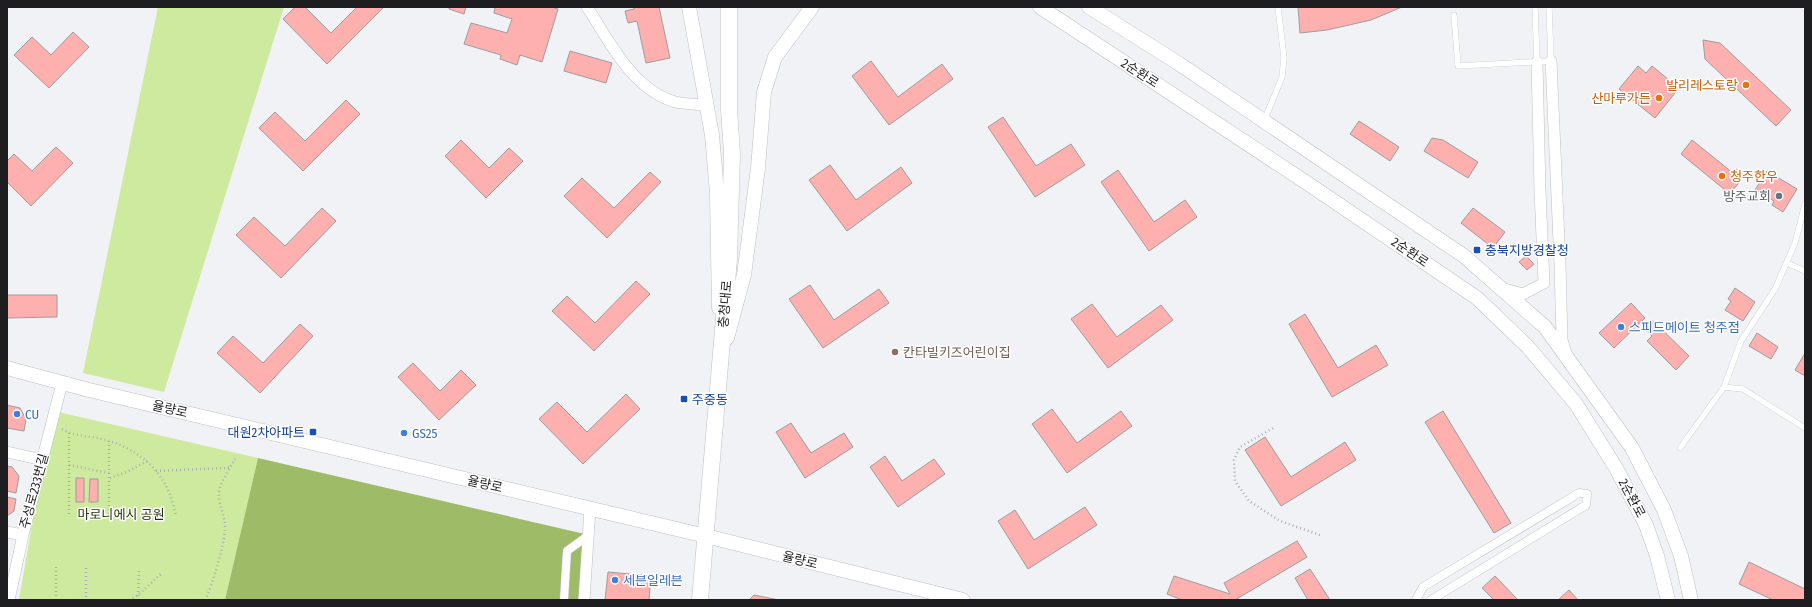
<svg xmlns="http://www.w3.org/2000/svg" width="1812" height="607" font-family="'Fira Sans Condensed','Noto Sans KR',sans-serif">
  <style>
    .green { fill: #ceea9e }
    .forest { fill: #9ebc68 }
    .building { fill: #feb0ae; stroke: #a09c9c }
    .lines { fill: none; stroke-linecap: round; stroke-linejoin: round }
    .service-casing { stroke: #bec0c3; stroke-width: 6 }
    .pedestrian-casing { stroke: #bec0c3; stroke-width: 9 }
    .minor-casing { stroke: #bec0c3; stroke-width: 12 }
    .tertiary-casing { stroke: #bec0c3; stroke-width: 15 }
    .secondary-casing { stroke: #bec0c3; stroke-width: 17 }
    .path { stroke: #acaeb1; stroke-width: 2.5; stroke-dasharray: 1 3; stroke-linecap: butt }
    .service { stroke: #fff; stroke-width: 5.5 }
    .pedestrian { stroke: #fff; stroke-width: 8 }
    .minor { stroke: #fff; stroke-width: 11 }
    .tertiary { stroke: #fff; stroke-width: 14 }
    .secondary { stroke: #fff; stroke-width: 16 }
    .food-dot { fill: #e8710a; stroke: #fff; stroke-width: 1.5 }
    .worship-dot { fill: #6b7280; stroke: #fff; stroke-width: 1.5 }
    .transit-dot { fill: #1a4fb4; stroke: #fff; stroke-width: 1.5 }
    .shop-dot { fill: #3f7fe0; stroke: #fff; stroke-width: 1.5 }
    .education-dot { fill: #8d6e63; stroke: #fff; stroke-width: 1.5 }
    .labels { text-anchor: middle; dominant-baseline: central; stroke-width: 3; stroke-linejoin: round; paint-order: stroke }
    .street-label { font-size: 13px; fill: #1e1e20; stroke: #fff }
    .food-label { font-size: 13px; fill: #c56008; stroke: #fff; text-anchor: end }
    .worship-label { font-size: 13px; fill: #5b616d; stroke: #fff; text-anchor: end }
    .transit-label { font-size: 13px; fill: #164399; stroke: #fff; text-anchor: start }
    .shop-label { font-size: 13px; fill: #366cbe; stroke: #fff; text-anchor: start }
    .education-label { font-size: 13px; fill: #785e54; stroke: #fff; text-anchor: start }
    .park-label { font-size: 13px; fill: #25310d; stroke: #fff }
  </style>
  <rect width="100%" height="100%" fill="#f0f2f6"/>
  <path class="green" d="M158 7H284L164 392 83 373Z
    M54 411 258 458 225 600H19L43 460Z"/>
  <path class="forest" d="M258 458 589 535 579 600H225Z"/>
  <path class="building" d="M295 7H305L331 33 357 7H384L327 64 283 19Z
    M449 7H466L464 14 449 9Z
    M495 7H552L558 9 542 62 520 55 517 65 500 59 501 55 464 44 471 23 507 33 512 19 494 13Z
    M634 7H659L670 58 646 63 637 21 628 23 625 11 634 9Z
    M1298 7H1402L1371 20 1327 30 1300 33Z
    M73 32 89 47 49 88 14 55 32 37 51 55Z
    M1703 40 1720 43 1791 110 1776 126 1705 59Z
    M570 51 612 63 606 83 564 71Z
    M871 61 898 97 942 64 953 79 889 125 852 76Z
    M1638 66 1646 73 1652 66 1679 88 1655 118 1619 89Z
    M346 100 360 114 303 171 259 128 275 112 305 141Z
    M1003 117 1036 166 1071 144 1085 165 1035 197 988 127Z
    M1359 121 1399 147 1390 161 1350 134Z
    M1432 138 1443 140 1478 162 1468 178 1424 151Z
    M461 140 489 168 509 148 523 161 486 198 445 156Z
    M1692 140 1733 173 1736 169 1744 176 1730 194 1681 154Z
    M56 147 73 163 31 206 7 182V161L14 154 32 171Z
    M830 165 856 200 901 167 912 183 847 231 809 180Z
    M1118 170 1154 222 1185 200 1197 217 1149 251 1101 182Z
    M1767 171 1797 189 1783 212 1772 205 1774 201 1755 190Z
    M650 172 661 182 607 238 564 196 582 178 614 208Z
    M322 208 336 221 281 278 236 235 254 217 285 246Z
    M1473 208 1505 232 1493 248 1461 223Z
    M1526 256 1534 264 1527 270 1519 262Z
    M636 281 650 294 594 351 552 311 567 296 595 323Z
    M810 285 834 320 879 289 889 303 823 348 789 299Z
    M1735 288 1755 302 1743 321 1725 310 1731 301 1728 299Z
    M7 295H57V317L7 318Z
    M1631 303 1645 318 1614 348 1599 333Z
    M1092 304 1117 337 1161 305 1173 320 1108 368 1071 319Z
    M1305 314 1338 368 1376 345 1388 365 1332 397 1289 324Z
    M1652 320 1689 356 1676 370 1647 341 1652 336 1644 328Z
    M300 324 313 336 260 393 217 353 233 336 263 363Z
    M1757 333 1778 347 1771 359 1749 346Z
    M1805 353V376L1795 370Z
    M413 363 440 391 461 370 476 385 439 420 398 377Z
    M626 394 640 409 583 464 539 419 557 402 587 432Z
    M7 405 20 408 26 419 24 431 7 428Z
    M1052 409 1077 443 1121 411 1132 426 1067 473 1032 424Z
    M1443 411 1511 523 1494 533 1425 422Z
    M791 423 811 453 844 433 853 447 805 478 776 432Z
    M1265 437 1291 477 1345 442 1356 460 1281 506 1245 450Z
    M885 456 902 481 934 459 945 474 898 507 870 467Z
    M7 466 12 467 19 476 16 493 7 491Z
    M76 478H84V502H76Z
    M90 479H98V502H89Z
    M7 497 16 499 14 511 7 516Z
    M1085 507 1097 525 1028 569 998 521 1015 510 1034 540Z
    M1297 541 1307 557 1235 600H1182L1167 594 1174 576 1230 594 1224 583Z
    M1749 562 1805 589V600H1773L1739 584Z
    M1310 569 1330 600H1308L1295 578Z
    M608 572 651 576 649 600H605Z
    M1495 576 1518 600H1494L1482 588Z
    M1569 590 1578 600H1558Z
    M754 595 779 600H749Z"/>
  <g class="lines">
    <defs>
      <path id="service" d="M1535 7 1537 62
        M1804 7 1805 8
        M1454 15 1458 66 1551 61 1549 7
        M1264 121 1282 77 1284 58 1278 7
        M1787 263 1805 271
        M1724 387 1743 389 1805 428
        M1680 448 1724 387 1741 341 1775 289 1795 243 1805 204"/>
      <path id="pedestrian" d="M564 600 567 551 589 535
        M1416 600 1423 587 1579 493 1587 494 1586 505 1431 600"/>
      <path id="minor" d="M587 7C610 42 632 89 675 102 684 104 696 104 706 105
        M1551 61 1560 264 1562 340 1566 353
        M1501 288 1523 294 1544 283 1540 191 1537 62
        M7 452 43 460
        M7 532 23 535
        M9 600 23 535 62 383
        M584 600 590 509"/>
      <path id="tertiary" d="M689 7 712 135 717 193 719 308
        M1040 7 1307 183 1477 298 1528 347 1576 404 1616 468 1646 525 1657 556 1668 600
        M1089 7 1178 63 1464 256 1545 327 1632 448 1664 510 1681 556 1691 600
        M727 338 744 275 758 168 764 92 775 57 812 7
        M7 368 89 390 706 536 963 600"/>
      <path id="secondary" d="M700 600 729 259 732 154 729 109V7"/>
    </defs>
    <use href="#service" class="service-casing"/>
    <use href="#pedestrian" class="pedestrian-casing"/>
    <use href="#minor" class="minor-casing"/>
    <use href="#tertiary" class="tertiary-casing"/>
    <use href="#secondary" class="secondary-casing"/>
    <path class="path" d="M1273 428 1240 447 1234 460 1235 481 1249 501 1280 521 1320 535
      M62 429C73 436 86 436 98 438 129 445 156 462 169 492 172 499 174 508 176 516
      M69 433V515
      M109 441V515
      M69 465 109 473
      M156 471 225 468 231 467
      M110 478 127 472 147 461
      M56 567V600
      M86 568V600
      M129 600 138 595 161 574
      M138 600 139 569
      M205 600C212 587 227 537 225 523 223 511 216 498 220 487 224 477 231 466 236 457"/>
    <use href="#service" class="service"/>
    <use href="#pedestrian" class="pedestrian"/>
    <use href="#minor" class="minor"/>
    <use href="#tertiary" class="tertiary"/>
    <use href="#secondary" class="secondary"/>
  </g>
  <g class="food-dot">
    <circle cx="1746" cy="85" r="4"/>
    <circle cx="1659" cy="98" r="4"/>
    <circle cx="1722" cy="176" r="4"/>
  </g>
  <circle class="worship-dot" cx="1779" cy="196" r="4"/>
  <g class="transit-dot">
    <rect x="1473" y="246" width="8" height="8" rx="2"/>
    <rect x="680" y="395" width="8" height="8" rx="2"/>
    <rect x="309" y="428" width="8" height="8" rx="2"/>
  </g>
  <g class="shop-dot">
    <circle cx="1621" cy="327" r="4"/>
    <circle cx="17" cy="414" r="4"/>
    <circle cx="404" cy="433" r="4"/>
    <circle cx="615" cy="580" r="4"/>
  </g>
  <circle class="education-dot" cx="895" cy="352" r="4"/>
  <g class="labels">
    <g class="street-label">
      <text transform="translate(1140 73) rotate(33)">2순환로</text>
      <text transform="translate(1410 252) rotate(34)">2순환로</text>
      <text transform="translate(725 304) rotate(-85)">충청대로</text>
      <text transform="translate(170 409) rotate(13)">율량로</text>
      <text transform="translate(485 484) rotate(13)">율량로</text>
      <text transform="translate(34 491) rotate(-75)">주성로233번길</text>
      <text transform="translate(1632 498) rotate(62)">2순환로</text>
      <text transform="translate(800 560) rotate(14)">율량로</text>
    </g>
    <g class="food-label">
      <text x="1738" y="85">발리레스토랑</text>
      <text x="1651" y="98">산마루가든</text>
      <text x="1730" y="176" text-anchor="start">청주한우</text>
    </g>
    <g class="worship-label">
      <text x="1771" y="196">방주교회</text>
    </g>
    <g class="transit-label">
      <text x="1485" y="250">충북지방경찰청</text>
      <text x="692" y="399">주중동</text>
      <text x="305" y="432" text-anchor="end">대원2차아파트</text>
    </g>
    <g class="shop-label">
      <text x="1629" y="327">스피드메이트 청주점</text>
      <text x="25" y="414">CU</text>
      <text x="412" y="433">GS25</text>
      <text x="623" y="580">세븐일레븐</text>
    </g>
    <g class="education-label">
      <text x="903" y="352">칸타빌키즈어린이집</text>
    </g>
    <g class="park-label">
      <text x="121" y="514">마로니에시 공원</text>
    </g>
  </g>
  <rect width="1812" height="607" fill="none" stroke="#1e1e20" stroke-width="16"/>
</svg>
